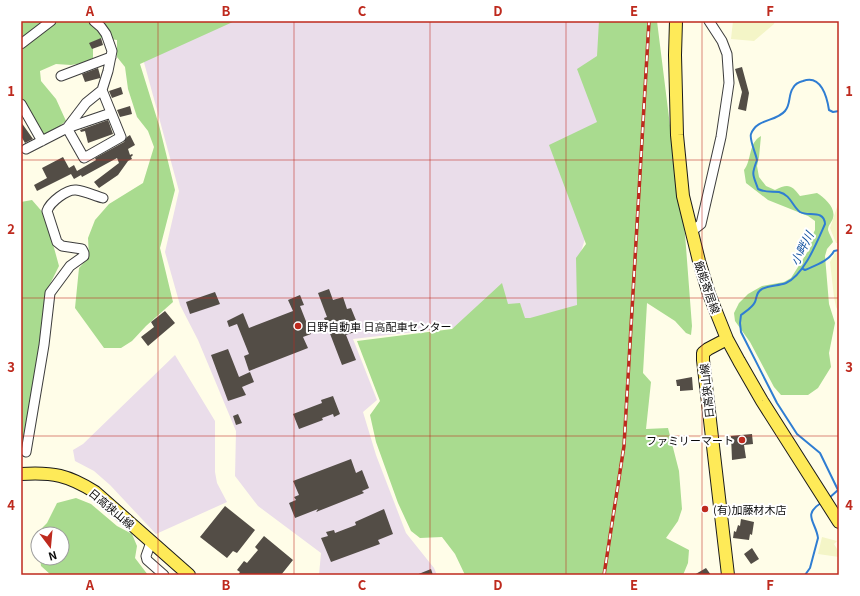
<svg xmlns="http://www.w3.org/2000/svg" width="860" height="596" font-family="Georgia,'Noto Sans JP',serif">
  <style>
    .industrial { fill: #eaddea }
    .farmland { fill: #f4f5c7 }
    .forest { fill: #a9db8f }
    .lines { fill: none; stroke-linecap: round; stroke-linejoin: round }
    .stream { stroke: #2f7dd2; stroke-width: 2 }
    .building { fill: #534d46 }
    .minor-casing { stroke: #3d3d3d; stroke-width: 11 }
    .major-casing { stroke: #1b1b1b; stroke-width: 14 }
    .minor { stroke: #fff; stroke-width: 9 }
    .major { stroke: #feea58; stroke-width: 12 }
    .rail-casing { stroke: #be2a1e; stroke-width: 3.5 }
    .rail { stroke: #fff; stroke-width: 2; stroke-dasharray: 6; stroke-linecap: butt }
    .grid { fill: none; stroke: #be2a1e; stroke-width: 1; stroke-opacity: 0.55 }
    .poi-dot { fill: #be2a1e; stroke: #fff; stroke-width: 1.5 }
    .labels { text-anchor: middle; dominant-baseline: central; stroke-width: 4; stroke-linejoin: round; paint-order: stroke }
    .street-label { font-size: 11px; fill: #0a0a0a; stroke: #fff }
    .poi-label { font-size: 11px; fill: #0a0a0a; stroke: #fff; text-anchor: start }
    .water-label { font-size: 12px; font-style: italic; fill: #10509f; stroke: #fff }
    .neatline { fill: none; stroke: #be2a1e; stroke-width: 1.5 }
    .grid-label { font-size: 13px; text-anchor: middle; font-weight: bold; fill: #be2a1e }
  </style>
  <rect width="100%" height="100%" fill="#fffde8"/>
  <path class="industrial" d="M208 21H603L605 124 585 239 578 261 580 309 529 319 353 339 377 400 363 412 376 455 406 533 434 568 437 575H319L321 553 258 506 235 476 236 431 198 340 180 305 165 252 179 191 142 55Z
    M175 355 215 421V472L217 483 227 502 156 534 110 485 94 471 75 461 73 450 83 444Z"/>
  <path class="farmland" d="M733 21H775L774 24 754 41 731 39Z
    M839 201V243H836L830 228Z
    M839 251V312L836 307 834 297 830 262 835 253Z
    M822 537 837 541 834 544 839 552V557L818 554Z"/>
  <path class="forest" d="M21 21H235L140 64 159 125 175 190 160 248 173 302 146 326 132 341 121 348H104L75 308 79 268 89 257 88 238 95 220 109 204 143 183 154 147 148 131 137 117 128 89 125 67 117 57V40L102 38 93 42V58L83 63 71 65 56 64 40 71 41 81 56 99 66 121 57 128 43 135 21 99Z
    M599 21H657L675 166 685 234 692 326 691 335 686 333 675 321 647 303 643 373 651 382 646 429 668 428 679 471 682 509 678 521 666 538 689 550 688 563 683 575H465L455 554 442 537 420 538 411 531 398 503 376 442 370 415 380 401 357 341 452 329 502 283 508 304 520 303 525 318H530L577 305 576 258 586 244 549 145 597 122 577 69 597 56Z
    M761 136 759 157 757 166 759 177 766 186 775 190C788 183 792 185 800 196L817 193C825 198 836 208 833 218 832 222 828 225 828 230 829 234 832 238 833 242L827 249 825 256 829 304 835 323 829 353 831 367 818 388 808 395H781L774 387 750 342 735 321 734 313 739 303 748 294 762 286 784 282 791 278 812 245 810 240 815 230V221L808 216 768 200 746 183 744 170C752 160 748 143 761 136Z
    M32 200 45 215 59 266 45 294 38 354 25 440 21 446V202Z
    M76 498 91 504 117 526 132 534 137 546 135 558 148 575H51L41 566 40 558H62V534H38V550V532L47 523 57 503Z"/>
  <g class="lines">
    <path class="stream" d="M803 269 805 270C816 265 829 261 834 251L839 250
      M828 499 838 490 820 453 797 434 777 403 741 332 740 323 741 315C746 311 752 308 755 302 757 297 756 292 762 289 769 285 778 286 786 283 804 275 817 242 825 224 824 209 808 217 800 212 792 206 791 195 779 192 772 191 766 193 758 189 753 174 751 176 757 160 756 154 749 139 751 134 757 118 776 122 785 111 791 104 788 95 793 88 795 84 799 82 803 81 821 74 827 97 829 110L833 112 839 111
      M805 575 810 568 818 538C816 522 802 515 821 503"/>
  </g>
  <path class="building" d="M101 38 103 45 92 49 89 43Z
    M742 67 749 93 746 111 738 109 742 92 735 69Z
    M98 68 100 75V78L85 82 82 74Z
    M121 87 123 94 112 98 109 91Z
    M130 106 132 114 120 117 117 110Z
    M108 120 113 134 88 143 85 131 81 132 80 130Z
    M21 122 33 139 25 143 21 136Z
    M130 135 135 145 128 149 130 155 132 154 133 155 131 157 132 159 128 161 118 175 99 188 94 182 119 163 117 158 82 177 81 175 74 179 71 174 37 191 34 185 47 178 42 168 63 157 69 168 74 165 77 171 96 160 95 158 124 142 127 137Z
    M329 289 333 300 343 297 347 309 351 308 360 330 346 335 356 360 342 365 324 318 327 317 318 293Z
    M215 292 220 304 190 314 186 302Z
    M300 295 304 305 300 306 311 334 303 337 308 348 249 371 244 356 249 354 237 324 229 327 227 321 243 313 249 328 293 311 288 300Z
    M165 311 175 323 148 346 141 337 154 327 151 322Z
    M228 349 239 377 250 372 254 382 242 387 246 395 228 401 211 355Z
    M692 377 693 390 680 391V386H677L676 380Z
    M333 396 340 414 334 417 333 414 322 418 323 420 299 429 293 414 322 403 321 400Z
    M238 414 242 423 236 425 233 416Z
    M752 434 753 444 744 445 746 458 732 460 731 436Z
    M351 459 356 473 362 470 369 488 362 491 364 493 316 512 318 509 295 518 289 503 296 500 294 497 299 495 293 481Z
    M225 506 255 530 237 553 233 551 227 558 200 537Z
    M384 509 393 534 378 540 380 544 331 562 321 538 328 536 326 532 334 530 335 533 356 525 355 522Z
    M741 519 754 522 752 535 750 534 749 540 733 538 734 531 736 532 738 525 740 526Z
    M264 536 293 560 281 575H238L240 572 237 570 244 561 247 563 258 550 255 547Z
    M752 548 759 559 751 564 744 554Z
    M706 568 711 575H694Z
    M431 569 433 575H416Z"/>
  <g class="lines">
    <defs>
      <path id="minor" d="M21 44 51 21
        M61 76 111 57
        M102 90 121 137 84 158 67 128 111 113
        M21 104 42 141
        M26 149 67 128 86 103 102 90 108 71 112 51 106 34 101 27 94 21
        M691 229 696 228 701 224 721 137 729 83 727 54 722 41 709 21
        M26 452 44 345 50 293 70 266 84 256V253L82 249 62 246 57 242 47 211C50 202 67 189 76 190 85 191 95 196 103 198
        M151 542 146 556 147 560 164 575"/>
      <path id="major" d="M676 21 675 55 677 135 683 196 699 261 709 294 727 339 739 361 762 401 839 522
        M727 339 708 349 703 353V360L728 575
        M21 474C53 472 68 475 95 492L189 575"/>
    </defs>
    <use href="#minor" class="minor-casing"/>
    <use href="#major" class="major-casing"/>
    <use href="#minor" class="minor"/>
    <use href="#major" class="major"/>
    <defs>
      <path id="rail" d="M604 575 624 446 649 21"/>
    </defs>
    <use href="#rail" class="rail-casing"/>
    <use href="#rail" class="rail"/>
  </g>
  <path class="grid" d="M158 21V575M294 21V575M430 21V575M566 21V575M702 21V575M21 160H839M21 298H839M21 436H839"/>
  <g class="poi-dot">
    <circle cx="298" cy="326" r="4"/>
    <circle cx="742" cy="440" r="4"/>
    <circle cx="705" cy="509" r="4"/>
  </g>
  <g class="labels">
    <g class="street-label">
      <text transform="translate(708 287) rotate(71)">飯能寄居線</text>
      <text transform="translate(706 391) rotate(-96)">日高狭山線</text>
      <text transform="translate(112 508) rotate(40)">日高狭山線</text>
    </g>
    <g class="poi-label">
      <text x="306" y="326">日野自動車 日高配車センター</text>
      <text x="734" y="440" text-anchor="end">ファミリーマート</text>
      <text x="713" y="509">(有)加藤材木店</text>
    </g>
    <g class="water-label">
      <text transform="translate(801 248) rotate(-63)">小畔川</text>
    </g>
  </g>
  <rect width="860" height="596" fill="none" stroke="#ffffff" stroke-width="44"/>
  <g transform="translate(50 546) rotate(164)"><circle r="19" fill="#ffffff" stroke="#9d9d9d"/>
  <path d="M0-3L7 15L0 10L-7 15Z" fill="#be2a1e"/>
  <text y="-6" font-size="11" font-weight="bold" text-anchor="middle" fill="#0a0a0a">N</text>
  </g>
  <rect x="22" y="22" width="816" height="552" class="neatline"/>
  <g class="grid-label">
    <text x="90" y="16">A</text>
    <text x="226" y="16">B</text>
    <text x="362" y="16">C</text>
    <text x="498" y="16">D</text>
    <text x="634" y="16">E</text>
    <text x="770" y="16">F</text>
    <text x="11" y="96">1</text>
    <text x="849" y="96">1</text>
    <text x="11" y="234">2</text>
    <text x="849" y="234">2</text>
    <text x="11" y="372">3</text>
    <text x="849" y="372">3</text>
    <text x="11" y="510">4</text>
    <text x="849" y="510">4</text>
    <text x="90" y="590">A</text>
    <text x="226" y="590">B</text>
    <text x="362" y="590">C</text>
    <text x="498" y="590">D</text>
    <text x="634" y="590">E</text>
    <text x="770" y="590">F</text>
  </g>
</svg>
